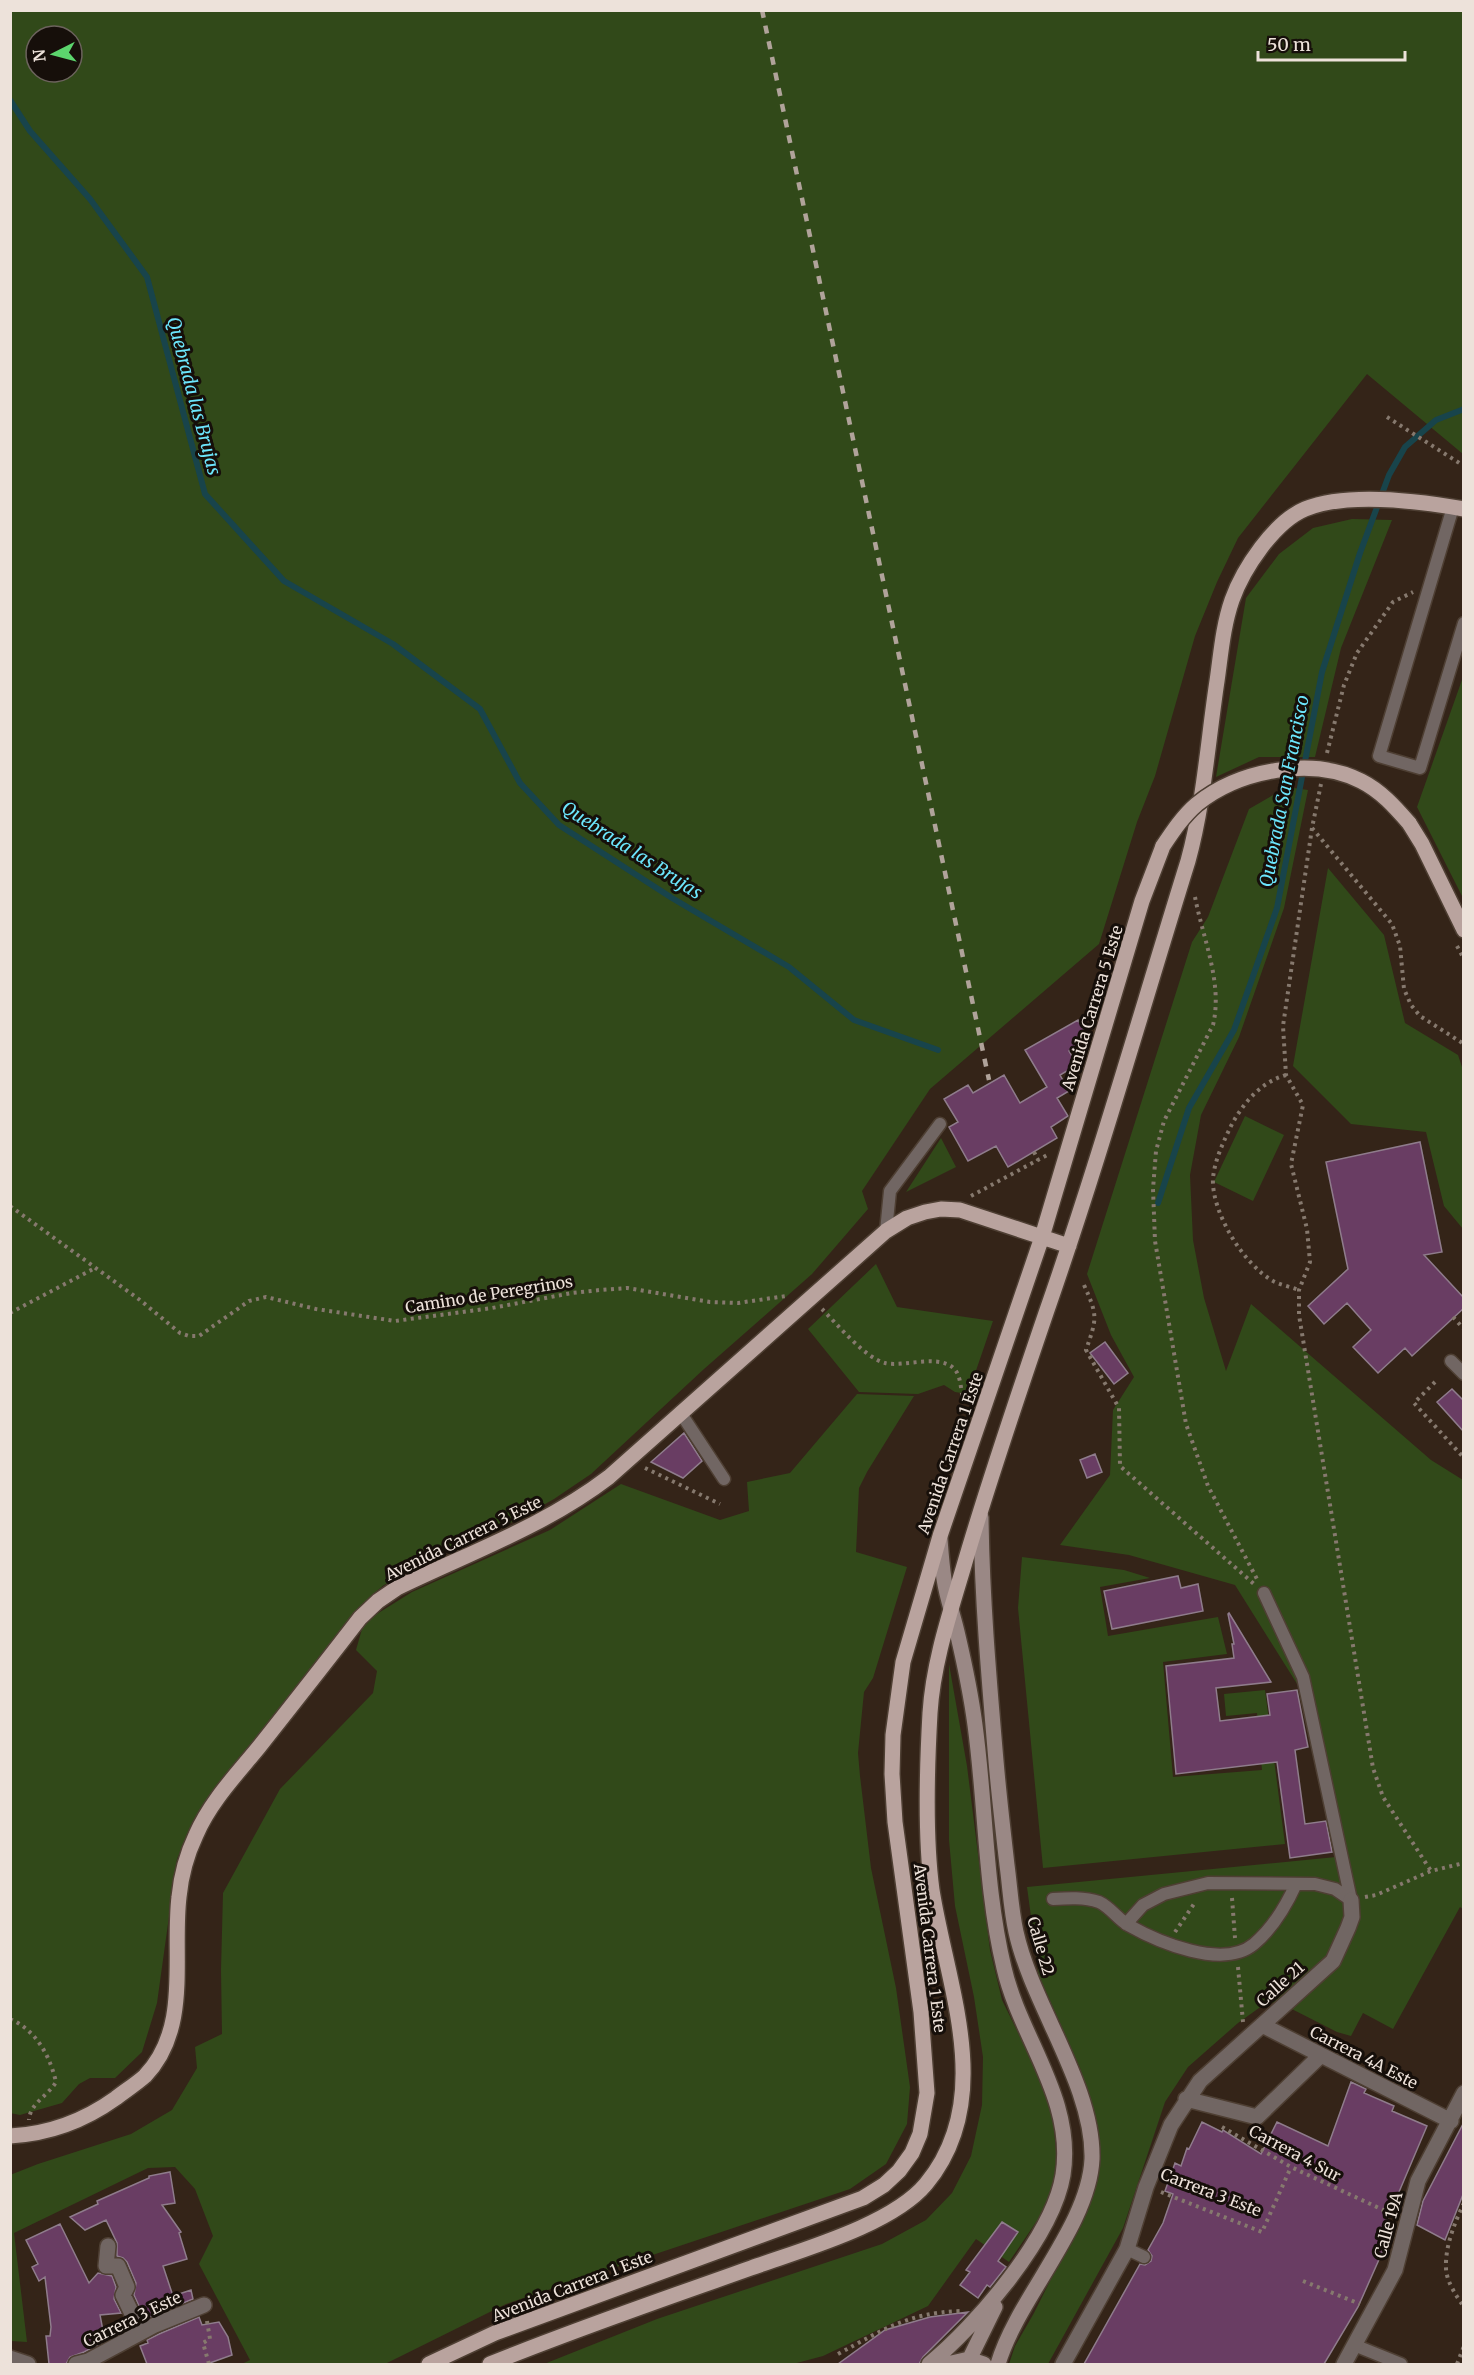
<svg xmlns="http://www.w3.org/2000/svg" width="1474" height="2375" font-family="Merriweather,serif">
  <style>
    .green { fill: #314919; fill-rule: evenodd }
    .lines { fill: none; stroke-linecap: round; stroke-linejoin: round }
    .stream { stroke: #18444b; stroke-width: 6 }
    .building { fill: #693d63; stroke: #8f7c8c; stroke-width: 1.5 }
    .lane-casing { stroke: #4e3f33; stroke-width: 15 }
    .street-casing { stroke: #4e3f33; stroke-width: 18 }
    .secondary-casing { stroke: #4e3f33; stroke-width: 18 }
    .primary-casing { stroke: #4e3f33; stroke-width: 18 }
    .path { stroke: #86796e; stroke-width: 4; stroke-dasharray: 3 4.5; stroke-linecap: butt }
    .lane { stroke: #716663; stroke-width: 12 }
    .street { stroke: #716663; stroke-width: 15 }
    .secondary { stroke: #9a8885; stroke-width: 15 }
    .primary { stroke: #b9a39e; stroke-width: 15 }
    .rail { stroke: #b0a39a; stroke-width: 4.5; stroke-dasharray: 8 8; stroke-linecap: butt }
    .primary-bridge-casing { stroke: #4e3f33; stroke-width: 18; stroke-linecap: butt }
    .primary-bridge { stroke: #b9a39e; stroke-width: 15 }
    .labels { text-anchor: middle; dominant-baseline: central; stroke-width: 6; stroke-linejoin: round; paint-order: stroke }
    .street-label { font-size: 16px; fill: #ede2da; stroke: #160f0a }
    .water-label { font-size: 18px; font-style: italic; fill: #6ce6fc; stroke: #160f0a }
  </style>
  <rect width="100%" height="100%" fill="#342418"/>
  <path class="green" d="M10 11H1464L1463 454 1367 374 1238 538 1217 582 1195 636 1155 776 1137 822 1099 944 930 1089 862 1191 868 1209 812 1274 704 1369 591 1474 554 1499 515 1521 434 1557 384 1585 373 1594 347 1622 321 1658 194 1819 177 1859 157 2003 142 2052 115 2078H90L79 2084 62 2103 20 2115 10 2113ZM36 36H72V72H36Z
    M1352 519 1392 520 1341 648 1315 757H1259L1216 777 1246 598 1279 554 1313 528Z
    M1463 677 1464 898H1463L1417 807Z
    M1287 787 1308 790 1284 908 1239 1037 1201 1115 1190 1175 1193 1240 1204 1298 1226 1371 1251 1304 1431 1460 1463 1480V1909L1460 1907 1393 2029 1363 2013 1351 2036 1337 2032 1278 2002 1266 2003 1238 2023 1188 2067 1165 2102 1123 2228 1048 2364H1009L1015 2346 1034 2313 1089 2203 1100 2160 1097 2123 1080 2068 1039 1976 1027 1887 1336 1857 1299 1687 1235 1585 1129 1555 1060 1545 1110 1475 1113 1410 1134 1377 1111 1335 1087 1274 1192 942 1208 917 1249 809Z
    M1328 868 1384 935 1405 1023 1458 1055 1464 1073 1463 1229 1444 1206 1426 1132 1351 1124 1293 1066Z
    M1245 1116 1284 1135 1253 1201 1214 1182Z
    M941 1138 956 1167 906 1192Z
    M876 1264 897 1307 993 1321 968 1394 955 1392 944 1385 918 1394 859 1392 808 1329Z
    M857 1394 914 1396 867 1472 859 1488 856 1552 907 1567 873 1678 864 1692 858 1753 860 1776 871 1868 896 1988 910 2087 907 2124 886 2164 850 2189 506 2304 385 2364H242L250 2360 199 2264 213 2236 195 2189 175 2167 148 2168 14 2233 27 2342 11 2341 10 2175 38 2164 131 2134 172 2110 197 2068 195 2047 222 2034 221 1970 223 1893 280 1789 373 1693 377 1671 356 1650 364 1622 412 1592 550 1530 621 1484 720 1520 749 1511 747 1482 790 1473Z
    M1022 1557 1124 1570 1150 1578 1100 1587 1108 1636 1218 1617 1227 1654 1163 1662 1173 1777 1262 1770 1257 1713 1226 1716 1224 1694 1265 1690 1285 1844 1043 1868 1018 1608Z
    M949 1664 967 1766 990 1950 1002 2000 1039 2075 1053 2119 1057 2162 1049 2203 1009 2262 976 2239 928 2306 823 2356 793 2364H544L657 2319 882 2244 926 2220 952 2193 971 2156 982 2105 983 2057 974 1997 955 1906 949 1840Z"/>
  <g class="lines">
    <path class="stream" d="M10 100 30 131 90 199 147 277 205 494 284 581 393 644 480 709 520 783 559 825 672 898 789 967 854 1020 938 1050
      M1158 1203 1189 1108 1234 1030 1277 908 1322 672 1360 553 1389 475 1405 447 1436 420 1464 409"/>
  </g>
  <path class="building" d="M1078 1020 1089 1039 1069 1051 1077 1065 1060 1075 1069 1091 1057 1098 1068 1116 1051 1127 1057 1138 1008 1167 996 1146 968 1161 949 1127 958 1122 944 1099 968 1085 973 1093 1004 1075 1020 1103 1047 1087 1025 1050Z
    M1420 1142 1442 1252 1424 1255 1464 1298V1308L1412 1356 1405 1348 1378 1373 1353 1347 1371 1330 1347 1303 1324 1324 1308 1306 1348 1269 1326 1162Z
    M1105 1342 1128 1373 1114 1384 1090 1353Z
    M1452 1389 1464 1401V1432L1437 1402Z
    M684 1433 702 1461 683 1478 651 1462Z
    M1095 1454 1102 1472 1087 1478 1080 1460Z
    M1178 1576 1181 1588 1198 1584 1203 1611 1112 1629 1104 1591Z
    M1229 1613 1271 1682 1216 1688 1220 1721 1270 1715 1267 1694 1297 1690 1308 1747 1295 1750 1305 1824 1326 1821 1332 1852 1290 1858 1277 1762 1176 1774 1166 1666 1234 1658 1232 1644H1234L1228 1614Z
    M1351 2082 1366 2089 1364 2093 1394 2106 1392 2111 1427 2126 1382 2232 1389 2235 1381 2255 1358 2307 1324 2364H1084L1140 2264 1145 2265 1151 2261 1152 2256 1148 2250 1163 2223 1173 2194 1165 2191 1175 2163 1181 2166 1187 2148 1189 2149 1202 2122 1222 2132 1223 2130 1261 2154 1277 2122 1328 2146Z
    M1464 2122V2192L1445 2240 1417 2225 1423 2201Z
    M170 2172 175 2203 162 2205 181 2232 179 2233 187 2259 163 2266 173 2296 191 2290 193 2299 145 2319 134 2295 136 2283 127 2262 123 2258 117 2256V2243L106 2220 85 2230 70 2217 98 2204 97 2201 149 2178V2176Z
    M1002 2222 1018 2232 998 2261 1006 2267 990 2287 987 2285 978 2298 960 2285 970 2272 966 2270Z
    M60 2224 89 2283 98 2273 112 2276 116 2287 114 2299 121 2313 100 2315 105 2341 84 2352 70 2357 66 2364H49L46 2336H50L51 2327 45 2277 39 2281 32 2267 38 2264 26 2240Z
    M968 2312 923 2357 919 2364H838L885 2330 930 2317Z
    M199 2317 202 2325 219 2322 228 2337 232 2355 207 2364H147L140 2346 148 2343 147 2340 159 2334Z"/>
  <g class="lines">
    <defs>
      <path id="lane" d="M1453 507 1379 756 1420 768 1464 623
        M886 1231 890 1191 940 1124
        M1451 1361 1464 1374
        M680 1412 724 1479
        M1264 1593 1303 1677 1351 1900
        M1053 1899C1068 1898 1084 1897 1099 1902 1110 1907 1118 1919 1128 1925 1158 1942 1223 1970 1254 1944 1273 1928 1286 1906 1296 1884
        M1126 1924 1143 1905 1164 1894 1208 1883 1315 1884 1335 1889 1351 1900
        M1127 2249 1144 2257
        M1354 2345 1401 2364"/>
      <path id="street" d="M1262 2025 1451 2121
        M1186 2099 1257 2117 1321 2055
        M108 2246 106 2266H118L127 2287 123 2295 136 2322 131 2337
        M10 2358 28 2364
        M76 2364 88 2361 155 2325 204 2305
        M1063 2364 1127 2249 1146 2187 1171 2125 1200 2081 1333 1961 1348 1928 1352 1917 1351 1900
        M1344 2364 1395 2270 1418 2181 1464 2093"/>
      <path id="secondary" d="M981 1517C982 1599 989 1679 996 1761 999 1796 1003 1830 1007 1865 1010 1887 1011 1910 1016 1932 1032 2005 1094 2086 1092 2159 1089 2226 1017 2299 998 2364
        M929 2364C976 2326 1053 2236 1063 2175 1075 2099 1020 2038 1004 1968 985 1889 986 1806 975 1725 971 1695 965 1666 958 1636 954 1617 947 1599 944 1579 942 1566 941 1552 940 1539
        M947 2364 969 2359 984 2364
        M967 2364 995 2307"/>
      <path id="primary" d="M1409 823 1422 844 1464 930
        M10 2136C49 2134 84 2121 116 2098 125 2091 136 2084 145 2076 191 2028 172 1956 179 1897 181 1876 187 1854 196 1835 210 1802 237 1774 259 1747 293 1704 327 1661 360 1618L378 1601 397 1588C469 1553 545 1526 609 1477L886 1231 907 1218 925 1212 941 1209 960 1210 1069 1246
        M429 2364 495 2333 863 2198 884 2185 899 2171 912 2153 920 2134 927 2093 921 2012 895 1822 892 1774 893 1735 903 1662 940 1536 1042 1237 1142 901 1163 846
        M490 2364C576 2329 664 2299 751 2268 801 2250 892 2225 926 2184 997 2098 947 1986 932 1890 925 1838 927 1766 930 1713 933 1664 949 1616 963 1569 988 1483 1017 1398 1046 1313 1098 1164 1141 1012 1188 861 1204 803 1208 740 1217 681 1221 653 1223 626 1232 600 1243 569 1274 522 1305 509 1347 492 1419 501 1464 509"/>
    </defs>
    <use href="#lane" class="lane-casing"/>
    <use href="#street" class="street-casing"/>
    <use href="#secondary" class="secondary-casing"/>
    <use href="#primary" class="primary-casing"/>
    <path class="path" d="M1387 417 1464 466
      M1327 753 1344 685 1357 653 1393 602 1413 592
      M1321 784 1312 828 1283 1026 1286 1075 1303 1105 1291 1164 1307 1229 1310 1262 1299 1290V1315L1373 1768 1383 1797 1431 1871
      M1312 828 1392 924 1400 946 1404 989 1411 1005 1420 1016 1464 1044
      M1195 897C1203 939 1223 983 1213 1025L1164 1121 1156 1151 1153 1189 1155 1241 1186 1424 1208 1486 1258 1581
      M1457 946 1464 959
      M1286 1075C1261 1082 1243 1103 1231 1126 1223 1143 1215 1159 1213 1178 1211 1212 1244 1265 1273 1281 1281 1285 1291 1287 1299 1290
      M1034 1152 1038 1160
      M971 1196 1049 1154
      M10 1206 140 1300 180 1333 189 1336H199L249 1301 266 1297 316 1309 395 1321 492 1308 572 1293 600 1290 627 1288 710 1302 738 1303 786 1296
      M1084 1285C1098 1316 1097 1318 1086 1350L1119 1408 1120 1466 1254 1584
      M822 1309C837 1324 865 1358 885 1363 904 1368 948 1350 958 1375 961 1382 961 1391 963 1398
      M10 1313 95 1268
      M1453 1317 1464 1329
      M1435 1382 1414 1403 1464 1458
      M645 1468 720 1504
      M1365 1897 1376 1895 1431 1871 1464 1863
      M1232 1898 1235 1938
      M1175 1932 1196 1901
      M1238 1967 1243 2022
      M10 2019C36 2030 50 2056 56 2082 48 2096 30 2103 29 2120
      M1222 2127 1291 2167 1394 2215
      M1161 2192 1262 2232 1291 2167
      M1464 2203C1455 2222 1445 2246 1446 2268 1446 2281 1457 2297 1464 2307
      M1303 2281 1360 2304
      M207 2321 210 2339 203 2343 209 2364
      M838 2354C883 2330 907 2313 960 2311
      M1457 2364 1464 2346"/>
    <use href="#lane" class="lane"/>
    <use href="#street" class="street"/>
    <use href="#secondary" class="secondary"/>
    <use href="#primary" class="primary"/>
    <path class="rail" d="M762 10 989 1080"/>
    <defs>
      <path id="primary-bridge" d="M1163 846C1173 831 1183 816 1197 804 1239 770 1312 756 1361 781 1381 791 1395 807 1409 823"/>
    </defs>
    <use href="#primary-bridge" class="primary-bridge-casing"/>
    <use href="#primary-bridge" class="primary-bridge"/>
  </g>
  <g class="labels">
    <g class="street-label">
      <text transform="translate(1092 1008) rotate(-73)">Avenida Carrera 5 Este</text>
      <text transform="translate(489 1294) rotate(-9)">Camino de Peregrinos</text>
      <text transform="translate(950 1453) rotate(-71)">Avenida Carrera 1 Este</text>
      <text transform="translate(463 1538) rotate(-26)">Avenida Carrera 3 Este</text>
      <text transform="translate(1041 1946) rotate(74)">Calle 22</text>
      <text transform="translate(930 1948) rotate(83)">Avenida Carrera 1 Este</text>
      <text transform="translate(1280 1984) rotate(-42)">Calle 21</text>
      <text transform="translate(1364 2057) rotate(27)">Carrera 4A Este</text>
      <text transform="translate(1295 2153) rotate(28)">Carrera 4 Sur</text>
      <text transform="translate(1211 2192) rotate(21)">Carrera 3 Este</text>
      <text transform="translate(1388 2225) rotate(-75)">Calle 19A</text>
      <text transform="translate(572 2286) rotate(-21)">Avenida Carrera 1 Este</text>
      <text transform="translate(132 2319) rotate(-26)">Carrera 3 Este</text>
    </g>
    <g class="water-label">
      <text transform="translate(194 396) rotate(75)">Quebrada las Brujas</text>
      <text transform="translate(1284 791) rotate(-79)">Quebrada San Francisco</text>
      <text transform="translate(632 850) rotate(33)">Quebrada las Brujas</text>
    </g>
  </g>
  <rect width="1474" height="2375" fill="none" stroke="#ede2da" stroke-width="24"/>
  <g transform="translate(54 54) rotate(264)"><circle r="28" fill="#160f0a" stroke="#6c635d" stroke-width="1.5"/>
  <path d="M0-4.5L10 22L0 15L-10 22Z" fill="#5cd56d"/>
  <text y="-9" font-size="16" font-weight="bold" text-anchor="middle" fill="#ede2da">N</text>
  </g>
  <path d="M1258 51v9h147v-9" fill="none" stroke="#ede2da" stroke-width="3"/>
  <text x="1267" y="51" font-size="18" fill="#ede2da" stroke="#160f0a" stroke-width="4.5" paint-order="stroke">50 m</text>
</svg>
